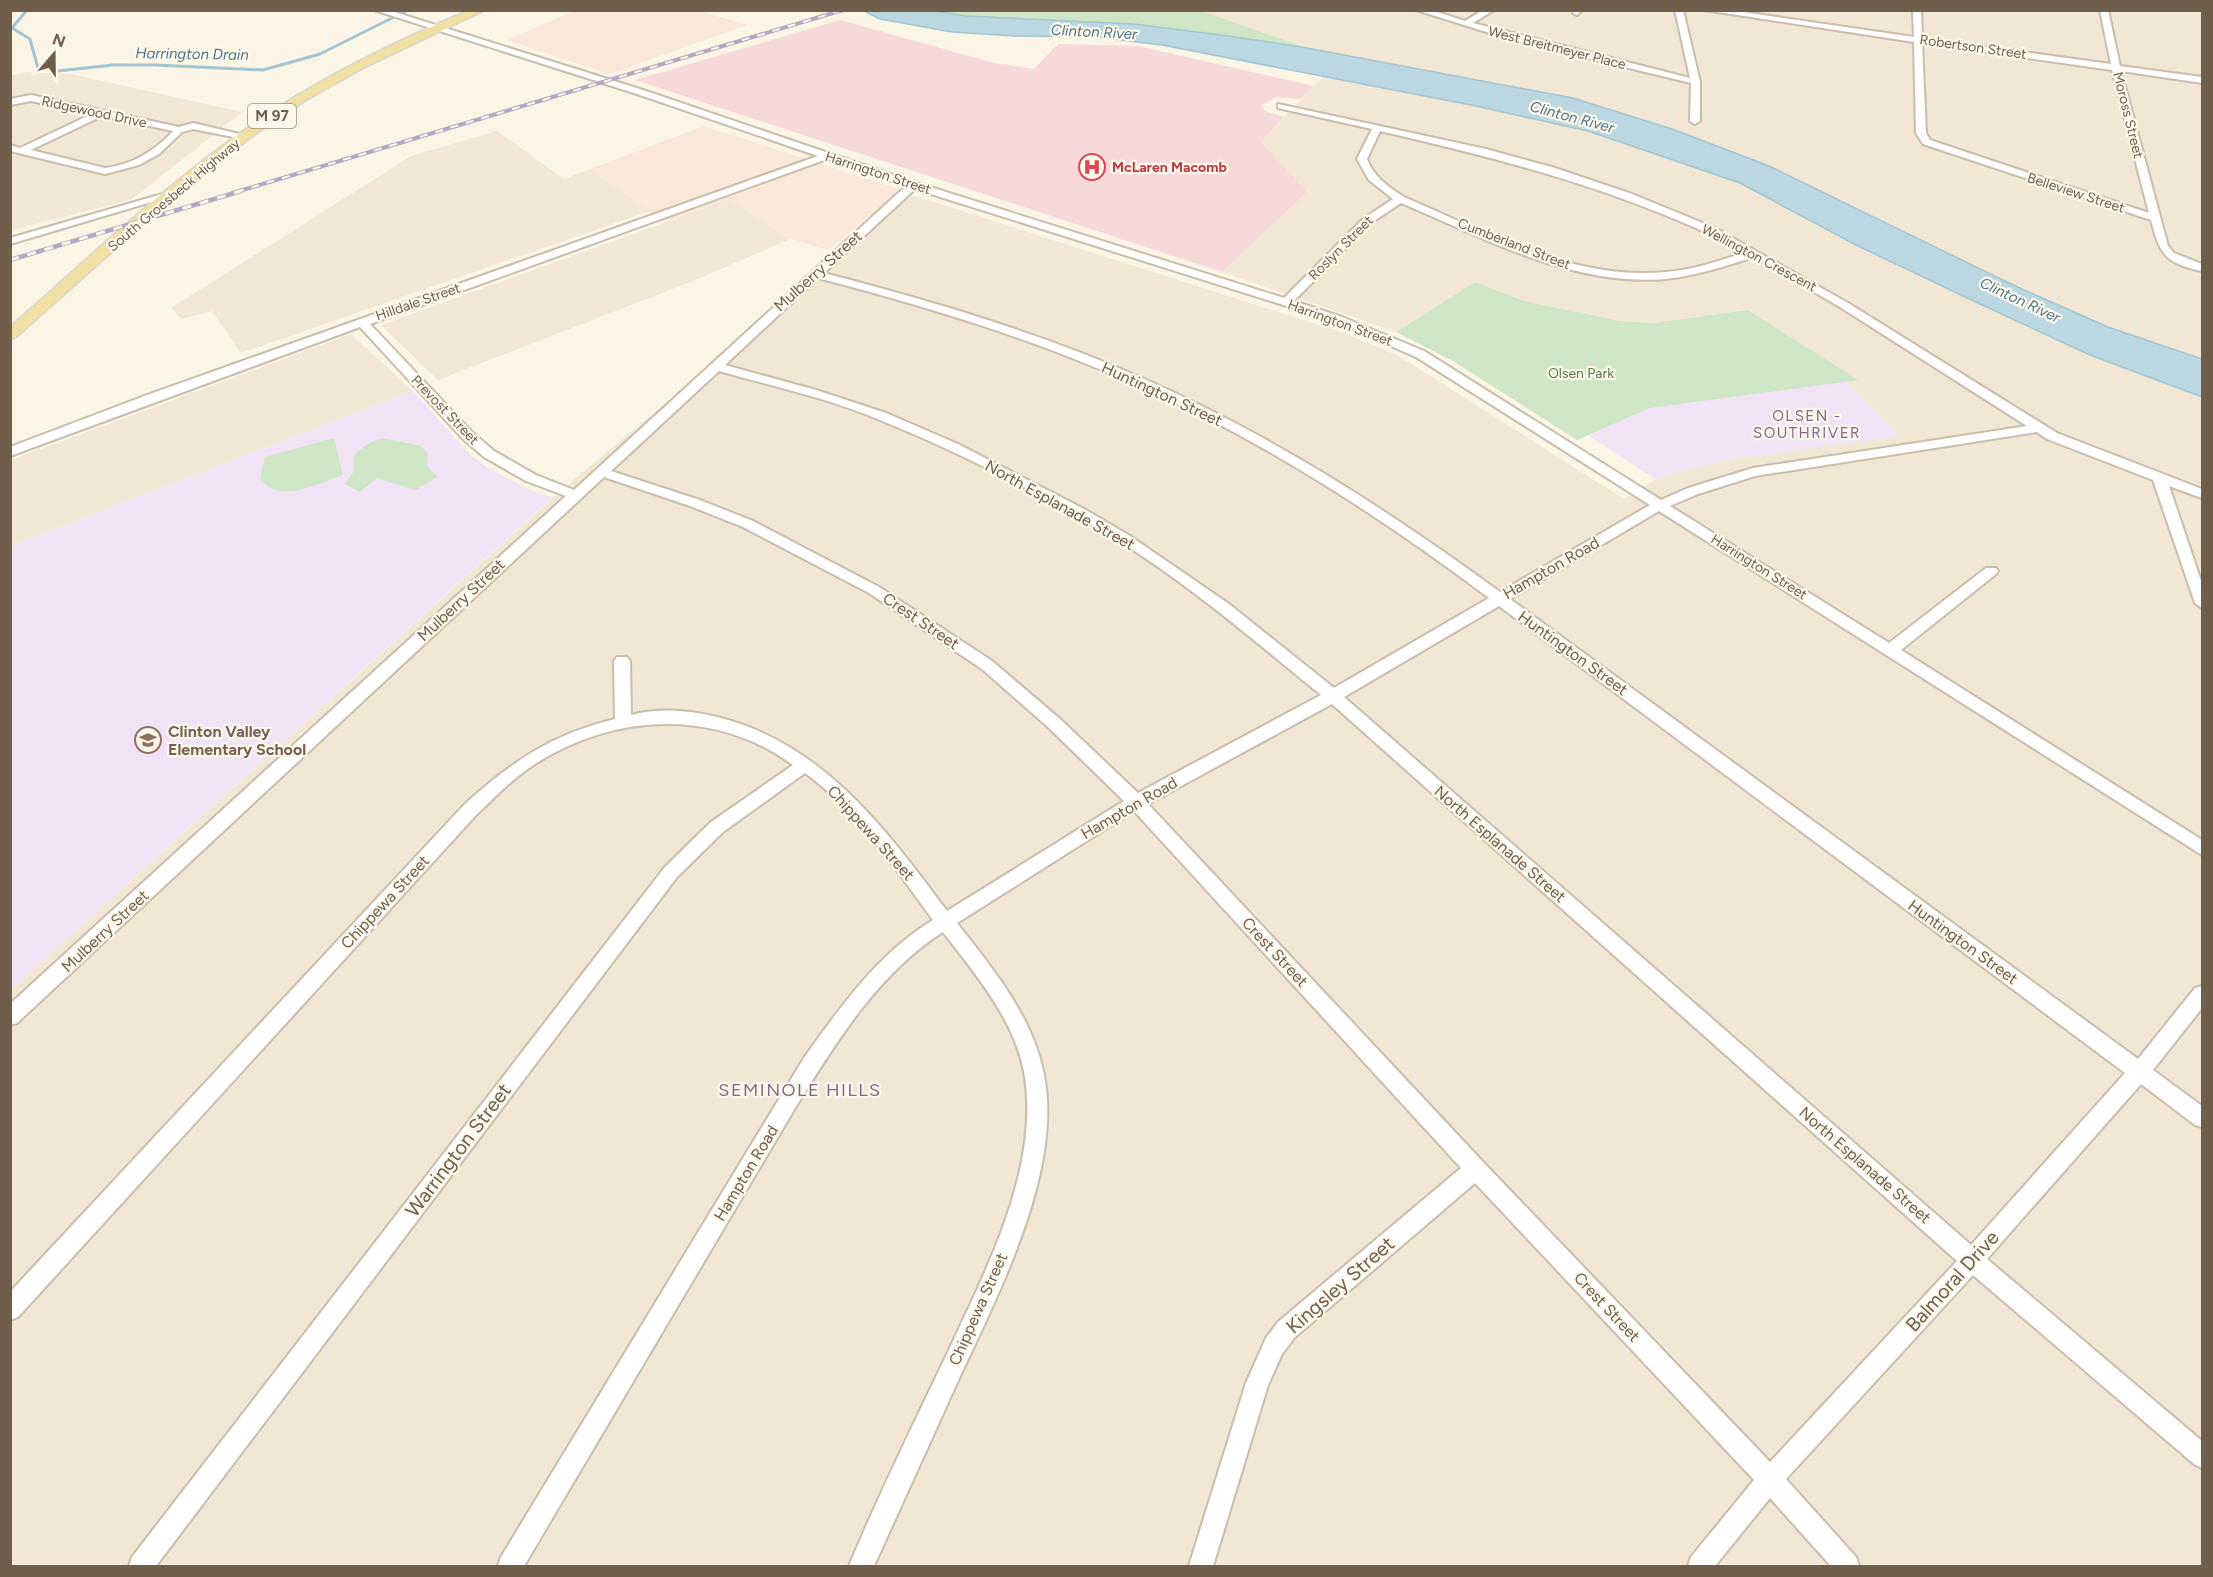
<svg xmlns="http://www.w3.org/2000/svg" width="2213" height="1577" font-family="Figtree,sans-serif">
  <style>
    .residential { fill: #f1e7d4 }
    .commercial { fill: #f9e7da }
    .education { fill: #f1e2f6 }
    .medical { fill: #f7d9d9 }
    .green { fill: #cee6c5 }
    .water { fill: #bbd7e1; stroke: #a3c5d2; stroke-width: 1.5 }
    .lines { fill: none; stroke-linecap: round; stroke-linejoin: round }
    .stream { stroke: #a3c5d2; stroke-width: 3 }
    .minor-casing { stroke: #cabdac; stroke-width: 4 }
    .major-casing { stroke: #dad5d1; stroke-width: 3 }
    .minor { fill: #fff; fill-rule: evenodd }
    .major { fill: #f2dfa3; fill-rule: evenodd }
    .rail-far1-casing { stroke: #b8a5c2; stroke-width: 4 }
    .rail-casing { stroke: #b8a5c2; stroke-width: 4.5 }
    .rail-far1 { stroke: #fdf8eb; stroke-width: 2; stroke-dasharray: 8; stroke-linecap: butt }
    .rail { stroke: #fdf8eb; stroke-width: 3; stroke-dasharray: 9; stroke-linecap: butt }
    .labels { text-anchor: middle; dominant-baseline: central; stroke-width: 4.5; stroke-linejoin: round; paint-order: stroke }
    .far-street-label { font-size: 14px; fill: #705e4d; stroke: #fdf8eb }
    .far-health-label { font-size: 14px; font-weight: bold; fill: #be3a42; stroke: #fdf8eb; text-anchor: start }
    .far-park-label { font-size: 14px; fill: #517a49; stroke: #fdf8eb }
    .far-water-label { font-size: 15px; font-style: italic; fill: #4c7688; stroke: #fdf8eb }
    .shield { fill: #fdf8eb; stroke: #9a8c7c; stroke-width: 1.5 }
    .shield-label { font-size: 15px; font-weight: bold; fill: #705e4d }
    .far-neighbourhood-label { font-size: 15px; letter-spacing: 1.5px; fill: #84658c; stroke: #fdf8eb }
    .street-label { font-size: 16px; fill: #705e4d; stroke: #fdf8eb }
    .education-label { font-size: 16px; font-weight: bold; fill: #785e54; stroke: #fdf8eb; text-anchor: start }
    .neighbourhood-label { font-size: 18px; letter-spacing: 1.5px; fill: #84658c; stroke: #fdf8eb }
    .near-street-label { font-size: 20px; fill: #705e4d; stroke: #fdf8eb }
  </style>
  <rect width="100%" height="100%" fill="#faf5e5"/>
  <path class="residential" d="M1202 11H2202V359L2108 327 2011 284 1769 166 1675 130 1573 98 1307 48Z
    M26 72 70 74 242 112 131 200 11 230V76Z
    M1323 77 1476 106 1588 131 1740 183 1826 229 1980 305 2090 355 2202 397V1566H11V989L555 496 912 195 1344 333 1399 356 1624 499 1656 479 1679 471 1726 460 1898 435 1845 381 1857 380 1748 310 1653 323 1620 321 1524 301 1475 282 1396 332 1222 272 1306 192 1261 142Z
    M497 131 564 179 590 169 650 211 241 353 212 311 182 319 171 308 411 156Z
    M730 199 790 239 698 279 438 380 381 325Z
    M351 334 413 391 11 546V460Z"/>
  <path class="commercial" d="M574 11H699L747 25 609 74 507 40Z
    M704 126 901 190 829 250 790 239 730 199 665 222 590 169Z"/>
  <path class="education" d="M1845 381 1899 436 1726 460 1679 471 1656 479 1587 435 1650 408Z
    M413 391 470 455 488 468 534 492 553 497 11 989V546Z"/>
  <path class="medical" d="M840 20 994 63 1034 69 1058 44 1138 46 1314 86 1301 99 1277 97 1262 105 1265 111 1284 117 1261 142 1307 192 1222 272 635 80Z"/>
  <path class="green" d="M929 11H1202L1307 48 1134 24 965 16Z
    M1475 282 1524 301 1620 321 1653 323 1748 310 1858 380 1650 408 1577 440 1453 361 1396 332Z
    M334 438 343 475C318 483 281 505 260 479L265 457Z
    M382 438 421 446 428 454 427 466 438 477 415 490 377 478 360 492 345 484 354 471 353 458 356 453 369 443Z"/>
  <path class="water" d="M929 10 965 16 1134 24 1229 36 1307 48 1573 98 1675 130 1769 166 2011 284 2108 327 2202 359V397L2090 355 1980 304 1858 246 1740 183 1588 131 1476 106 1162 45 1096 37 1015 36 952 32 880 19 864 11Z"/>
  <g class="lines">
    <path class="stream" d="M27 10 12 28 30 39 38 68 58 71 113 65H156L263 70 320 54 408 10"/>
    <defs>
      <path id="minor" d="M374 10H388L643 90 914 182 1284 298 1363 219 1393 199 1369 180 1357 159 1372 129 1278 108V104L1486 149 1555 168 1632 194 1715 228 1848 303 2057 433 2202 489V498L2169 486 2202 584V608L2195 603 2153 480 2047 439 2037 432 1755 476 1698 494 1670 506 1889 643 1986 568H1996L1998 571 1996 574 1901 650 2202 840V855L1659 511 1510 599 2138 1059 2195 988 2202 986V1008L2153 1070 2202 1106V1127L2195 1125 2141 1084 1987 1259 2202 1441V1468L2194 1464 1973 1275 1786 1479 1856 1557 1859 1566H1831L1770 1498 1715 1566H1688L1691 1557 1754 1480 1475 1183 1294 1338 1282 1354 1268 1385 1213 1566H1189L1246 1383 1266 1338 1278 1322 1461 1168 1134 811 957 923C993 969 1033 1017 1044 1075 1063 1173 996 1298 956 1385 929 1445 901 1506 874 1566H849C879 1494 914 1423 948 1352 986 1270 1039 1170 1025 1077 1016 1021 976 975 943 932 878 973 835 1044 795 1108L524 1566H498L501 1557 804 1058C840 1007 879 953 933 920 895 868 857 811 805 773L723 832 677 877 156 1566H129L132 1557 665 867 711 822 793 765C715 708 615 713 535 764 513 778 495 797 476 815L18 1317 10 1320V1292L464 805C511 762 552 734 615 719L614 661 617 657H627L630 661 631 715C657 708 687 710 713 716 820 740 885 828 947 911L1124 801 1048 727 982 669 869 593 743 527 690 506 604 477 17 1023 10 1025V1004L566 496 526 481 484 457 462 438 360 327 10 456V447L147 395 818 156 637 94ZM1380 131C1506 160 1630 192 1746 252 1719 261 1693 270 1666 272 1574 281 1486 232 1404 197 1388 187 1374 177 1367 159ZM827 159 906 186 574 490 536 475 494 451 472 432 370 324ZM915 189 1334 321 1416 357 1650 505 1500 592C1388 510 1270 434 1142 378 1040 333 932 301 824 273ZM1401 203C1484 238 1573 287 1666 279 1696 276 1725 266 1754 257L1840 307 2027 426 1753 468 1688 488 1661 500 1424 351 1342 317 1294 301 1371 223ZM818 278C925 306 1031 338 1132 383 1260 438 1378 515 1489 598L1334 688 1229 604 1130 536 1086 510 958 444 886 413 816 390 725 365ZM719 371C772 386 828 398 880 420 961 453 1044 495 1119 541 1191 586 1256 642 1321 695L1138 793 1060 719 992 661 879 587 753 521 700 500 611 471ZM1499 606 2125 1073 1971 1245 1344 697ZM1332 704 1957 1261 1770 1462 1483 1162 1148 804Z
        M1416 10H1431L1465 21 1483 10H1494L1473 23 1690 78 1675 10H1683L1700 82V121L1695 124 1690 121 1691 83 1509 39Z
        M1574 10H1582L1577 15 1573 13Z
        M1704 10H1729L1914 37 1913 10H1921L1922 38 2111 64 2100 10H2108L2120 66 2202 77V83L2121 71 2168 246 2174 253 2202 264V271C2165 263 2160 255 2151 220L1923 144 1916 133 1914 42ZM1922 43 2112 70 2149 213 1930 140 1926 133Z
        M31 95 179 127 193 123 248 136 243 139 193 129 182 132 159 154 139 165 105 174 10 151V145L20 148 92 114 31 101 10 105V99ZM102 116 173 131C155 151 131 165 105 168L31 150Z
        M166 193 175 195 10 244V238Z"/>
      <path id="major" d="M470 10H485L363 68 306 100 251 137 160 209 15 338 10 339V327C95 253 176 174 271 112 334 71 401 39 470 10Z"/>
    </defs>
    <use href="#minor" class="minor-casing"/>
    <use href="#major" class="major-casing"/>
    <use href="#minor" class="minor"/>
    <use href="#major" class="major"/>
    <defs>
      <path id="rail-far1" d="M236 192 843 10"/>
      <path id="rail" d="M10 260 241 191"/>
    </defs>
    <use href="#rail-far1" class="rail-far1-casing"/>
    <use href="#rail" class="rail-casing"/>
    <use href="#rail-far1" class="rail-far1"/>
    <use href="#rail" class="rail"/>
  </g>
  <defs>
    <symbol id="hospital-ring" viewBox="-11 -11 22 22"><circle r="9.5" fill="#fdf8eb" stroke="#e0444e" stroke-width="1.5"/><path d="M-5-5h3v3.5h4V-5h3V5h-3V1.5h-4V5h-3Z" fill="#e0444e"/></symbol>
    <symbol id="school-ring" viewBox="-11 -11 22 22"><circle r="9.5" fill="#fdf8eb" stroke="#8d6e63" stroke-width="1.5"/><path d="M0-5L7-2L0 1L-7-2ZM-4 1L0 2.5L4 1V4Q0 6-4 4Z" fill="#8d6e63"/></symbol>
  </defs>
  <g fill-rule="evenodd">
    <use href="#hospital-ring" x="1077" y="152" width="30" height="30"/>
    <use href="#school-ring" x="133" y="725" width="30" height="30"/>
  </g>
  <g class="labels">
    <g class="far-street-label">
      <text transform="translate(1973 47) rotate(8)">Robertson Street</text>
      <text transform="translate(1557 48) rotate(14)">West Breitmeyer Place</text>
      <text transform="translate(94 112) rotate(12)">Ridgewood Drive</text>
      <text transform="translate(2128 115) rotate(76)">Moross Street</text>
      <text transform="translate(878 173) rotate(18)">Harrington Street</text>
      <text transform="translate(2076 193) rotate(18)">Belleview Street</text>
      <text transform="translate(174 195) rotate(-40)">South Groesbeck Highway</text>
      <text transform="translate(1514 244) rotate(21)">Cumberland Street</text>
      <text transform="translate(1341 248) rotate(-45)">Roslyn Street</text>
      <text transform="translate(1759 258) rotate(28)">Wellington Crescent</text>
      <text transform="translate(418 302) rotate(-19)">Hilldale Street</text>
      <text transform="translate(1340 323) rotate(20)">Harrington Street</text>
      <text transform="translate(445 410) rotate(46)">Prevost Street</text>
      <text transform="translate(1759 567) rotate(32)">Harrington Street</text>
    </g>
    <g class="far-health-label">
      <text x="1112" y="167">McLaren Macomb</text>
    </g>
    <g class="far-park-label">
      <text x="1581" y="373">Olsen Park</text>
    </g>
    <g class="far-water-label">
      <text transform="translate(1094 32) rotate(3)">Clinton River</text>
      <text transform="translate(192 54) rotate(1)">Harrington Drain</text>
      <text transform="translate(1572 117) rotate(15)">Clinton River</text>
      <text transform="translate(2020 300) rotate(25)">Clinton River</text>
    </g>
    <rect class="shield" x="248" y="104" width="48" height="24" rx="4.5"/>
    <g class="shield-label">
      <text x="272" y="116">M 97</text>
    </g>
    <g class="far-neighbourhood-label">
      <text x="1807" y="416">OLSEN -<tspan x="1807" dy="17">SOUTHRIVER</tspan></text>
    </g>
    <g class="street-label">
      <text transform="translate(818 271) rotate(-42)">Mulberry Street</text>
      <text transform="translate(1162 394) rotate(25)">Huntington Street</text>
      <text transform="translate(1060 505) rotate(29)">North Esplanade Street</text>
      <text transform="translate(1551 568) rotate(-30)">Hampton Road</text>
      <text transform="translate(461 600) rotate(-43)">Mulberry Street</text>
      <text transform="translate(921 621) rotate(34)">Crest Street</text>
      <text transform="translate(1573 653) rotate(36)">Huntington Street</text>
      <text transform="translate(1129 808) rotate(-30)">Hampton Road</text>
      <text transform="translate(871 833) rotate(48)">Chippewa Street</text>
      <text transform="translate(1500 844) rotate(41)">North Esplanade Street</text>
      <text transform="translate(385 902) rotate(-47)">Chippewa Street</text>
      <text transform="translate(105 931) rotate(-43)">Mulberry Street</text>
      <text transform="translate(1963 942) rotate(36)">Huntington Street</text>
      <text transform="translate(1275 952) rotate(47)">Crest Street</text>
      <text transform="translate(1865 1165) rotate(41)">North Esplanade Street</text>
      <text transform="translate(746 1173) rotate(-59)">Hampton Road</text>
      <text transform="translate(1607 1307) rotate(47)">Crest Street</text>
      <text transform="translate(978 1309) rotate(-66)">Chippewa Street</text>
    </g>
    <g class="education-label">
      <text x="168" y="731">Clinton Valley<tspan x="168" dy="18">Elementary School</tspan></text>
    </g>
    <g class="neighbourhood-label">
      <text x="800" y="1090">SEMINOLE HILLS</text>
    </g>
    <g class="near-street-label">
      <text transform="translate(458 1150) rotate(-53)">Warrington Street</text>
      <text transform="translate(1952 1281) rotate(-48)">Balmoral Drive</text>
      <text transform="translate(1340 1285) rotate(-41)">Kingsley Street</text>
    </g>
  </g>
  <rect width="2213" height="1577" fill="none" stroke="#705e4d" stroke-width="24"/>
  <g transform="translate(54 54) rotate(20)" stroke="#fdf8eb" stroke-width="4.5" paint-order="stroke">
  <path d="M0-4.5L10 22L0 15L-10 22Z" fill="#705e4d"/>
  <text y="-9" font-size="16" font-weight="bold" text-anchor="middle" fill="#705e4d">N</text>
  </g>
</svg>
